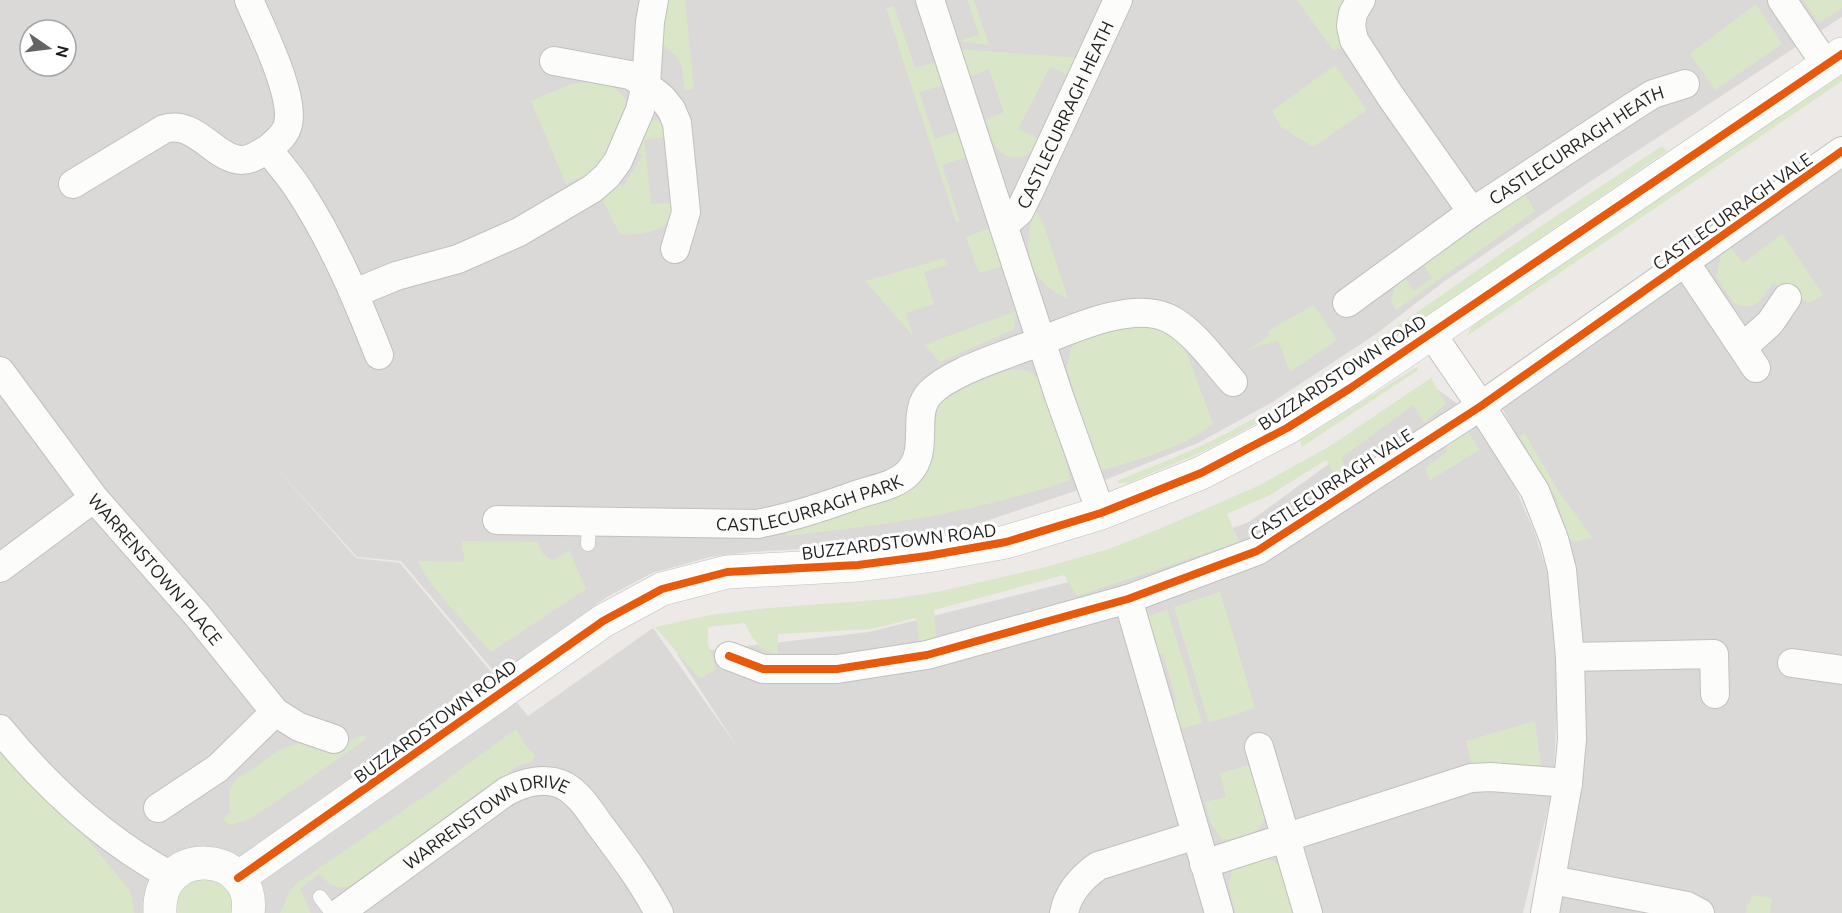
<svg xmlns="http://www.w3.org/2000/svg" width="1842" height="913" font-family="Ubuntu,sans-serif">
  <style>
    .residential { fill: #dbd9d7; fill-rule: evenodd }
    .grass { fill: #dae6c8 }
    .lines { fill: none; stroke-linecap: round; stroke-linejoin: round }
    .service-casing { stroke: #c1c0be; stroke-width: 15 }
    .minor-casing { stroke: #c1c0be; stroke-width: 30 }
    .tertiary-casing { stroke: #c1c0be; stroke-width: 34 }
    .service { stroke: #fcfcfb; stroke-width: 14 }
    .minor { stroke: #fcfcfb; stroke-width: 28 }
    .tertiary { stroke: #fcfcfb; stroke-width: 33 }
    .cycleway-casing { stroke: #fff; stroke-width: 11 }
    .cycleway { stroke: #e8590c; stroke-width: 8 }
    .labels { text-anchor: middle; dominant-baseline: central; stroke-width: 6; stroke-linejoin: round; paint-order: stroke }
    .street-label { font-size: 18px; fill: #1d1d1d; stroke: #fff }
  </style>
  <rect width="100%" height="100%" fill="#ece9e6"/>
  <path class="residential" d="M0 0H1842V17L1585 185 1442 283 1376 334 1271 403 1198 443 1087 487 983 522 921 539 893 544 749 552 710 557 652 573 607 597 497 675 401 561 357 557 271 462 356 558 400 563 528 716 653 628 738 748 677 654 869 632 1113 571 1249 522 1434 387 1483 422 1510 476 1534 531 1551 584 1558 687 1553 788 1523 913H0ZM30 30H66V66H30Z
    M1842 147V913H1552L1581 626V605L1550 500 1499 402Z"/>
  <path class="grass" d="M668 0H685L694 89 685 90C683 78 684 64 675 55 670 50 665 48 661 41Z
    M967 0H974L989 45 960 41 979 35Z
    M1297 0H1348L1346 47 1333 50Z
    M1803 0H1842V8L1819 23Z
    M1756 4 1782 44 1715 90 1690 54Z
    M894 6 915 68 937 62 943 85 919 92 935 139 958 131 966 157 942 165 960 221 956 222 886 8Z
    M959 49 1079 58 1070 76 1050 67 1018 129 1040 140C1038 144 1035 149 1031 152 1021 161 1004 158 997 148 991 140 989 129 985 120L1004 112 989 69 969 77Z
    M1335 65 1367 110 1313 147 1281 127 1272 111Z
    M1842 73V81L1467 336 1471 328 1478 321Z
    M586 82C601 83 614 84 624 97 642 120 596 167 582 186L578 178 566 184 531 101 569 85Z
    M650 120C662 120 664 126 666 137L644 140 651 204 670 203C680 233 639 234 620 235L599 192 614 180 623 187 642 156 634 149Z
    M1662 146 1667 151 1311 395 1202 452 1128 483H1119L1117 481C1156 465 1196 450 1233 430 1327 379 1412 315 1499 255 1553 217 1608 182 1662 146Z
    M1525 194 1535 211 1396 310 1391 300 1394 289 1405 277 1414 291 1432 278 1424 264Z
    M1035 210 1042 220 1068 299C1027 280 1021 251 1035 210Z
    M991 228 1003 266 979 273 966 237Z
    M1782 234 1823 295 1810 303 1773 283C1761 300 1757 311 1735 304L1716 277 1721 256 1731 248 1743 263Z
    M945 258 947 265 924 272 934 304 906 313 913 336 865 281Z
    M1314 305 1337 340 1290 372 1278 340 1248 350 1270 335 1268 331Z
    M1016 311 1014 329 940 362 924 345Z
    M1151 327 1166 330 1185 348 1213 424C1180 449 1140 459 1100 471L1092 452 1068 372 1067 366 1072 346C1095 333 1125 328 1151 327Z
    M1417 367 1418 370 1302 447 1300 441Z
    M1015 369C1021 370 1029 370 1033 374 1049 387 1066 458 1070 480 978 512 881 526 785 536L790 530 912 487 930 466 938 405C962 387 986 376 1015 369Z
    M1431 378 1446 404 1424 423 1413 405 1341 458 1349 475 1338 481 1326 460 1270 495 1227 514 1239 542 1077 596 1064 575 934 610 936 640 920 644 916 618 872 629 778 634V654C760 653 752 638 745 623L708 627V644L716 669 700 679 655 627 710 615 769 608 891 599 937 592 1046 567 1109 549 1164 527 1260 485 1330 446Z
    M1468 431 1479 450 1430 480 1425 468 1447 452 1444 444Z
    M1525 434 1559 492 1593 538 1574 542 1568 537 1556 497 1519 436Z
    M461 541 537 542 543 554 553 561 569 550 586 589 491 652C473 631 426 584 418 561L465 562Z
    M1220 592 1255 708 1209 723 1174 607Z
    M1167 609 1202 723 1180 729 1173 704 1177 703 1163 654 1158 655 1148 617Z
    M1535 721 1541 765 1530 766 1516 763 1472 766 1466 741Z
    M516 729 525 745 535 755 531 762 519 765 459 811 355 884C336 891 332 886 319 874L300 889 311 913H280L290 891 296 884 423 797Z
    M363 735 366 739 282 798 248 820 228 825 223 818 231 813C229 801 227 791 235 781 239 776 249 772 254 768 279 750 296 734 326 751Z
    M0 746 78 829 114 871 130 891 134 913H0Z
    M1254 764C1257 776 1266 799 1266 811 1264 834 1241 840 1222 839L1211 823 1205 802 1226 797 1220 773Z
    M1261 857 1269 859 1285 868 1301 913H1236L1229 888 1232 868Z
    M195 877 223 883 233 900 232 913H175L180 888Z
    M1752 895 1772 898 1770 913H1746L1747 904 1750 903Z"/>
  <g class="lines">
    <defs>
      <path id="service" d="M588 544 589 522
        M320 897 332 913"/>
      <g id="minor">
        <path d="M249 0C261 28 295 96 288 124 286 135 276 142 268 149 279 164 292 178 301 193 334 244 357 299 379 355"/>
        <path d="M930 0 1059 396 1101 513"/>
        <path d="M1361 0 1353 13 1351 26 1354 40 1391 97 1472 212"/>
        <path d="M1782 0 1826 65"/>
        <path d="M554 61 630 75 646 85 662 98 671 109 677 123 686 212 675 249"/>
        <path d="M73 184 164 129C196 119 215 160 242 160 251 160 261 153 268 149"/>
        <path id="s1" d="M1005 224 1019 212 1028 194 1118 0"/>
        <path d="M1685 262 1756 368"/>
        <path d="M355 293 396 276 458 259 519 232 592 189 607 176 618 161 640 110 646 85 650 22 654 0"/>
        <path id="s2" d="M1347 303 1472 212 1637 104 1653 94 1685 84"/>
        <path d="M1431 333 1481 406 1535 491 1554 539 1562 570 1570 657 1572 739 1568 783 1545 913"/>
        <path d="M1743 347 1770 323 1787 298"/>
        <path id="s3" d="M0 371 94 498 197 615 275 712 299 727 334 739"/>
        <path id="s4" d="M497 520 757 524C794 517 828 505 862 493 878 488 896 485 908 473 931 450 910 414 930 393 949 373 995 359 1020 349 1059 336 1128 299 1168 318 1192 329 1215 362 1233 382"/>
        <path d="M0 568 94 498"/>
        <path d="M1128 599 1219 913"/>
        <path d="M729 656 763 669H837L927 655 1128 599 1257 551 1481 406 1842 151"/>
        <path d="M1570 657 1714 654 1715 694"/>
        <path d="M1792 663 1842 670"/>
        <path d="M0 729C47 787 105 840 171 876"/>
        <path d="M1259 747 1308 913"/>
        <path d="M158 808 218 768 275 712"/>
        <path d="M1204 864 1471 778 1491 777 1568 783"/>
        <path d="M1552 880 1687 906 1700 913"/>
        <path id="s5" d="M339 913 507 791C525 782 545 776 565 786 579 794 590 811 599 824 621 853 642 881 659 913"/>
        <path d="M1064 913C1068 892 1081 878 1098 866L1196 835"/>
      </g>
      <path id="tertiary" d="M238 878 603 621 662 589 727 572 858 565 927 556 1006 542 1101 513 1201 473 1287 428 1349 389 1842 54
        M160 913C156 843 257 850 248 913"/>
    </defs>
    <use href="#service" class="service-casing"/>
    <use href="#minor" class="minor-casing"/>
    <use href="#tertiary" class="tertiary-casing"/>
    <use href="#service" class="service"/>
    <use href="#minor" class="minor"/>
    <use href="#tertiary" class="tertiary"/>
    <defs>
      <path id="cycleway" d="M729 656 763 669H837L927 655 1128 599 1257 551 1481 406 1842 151
        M238 878 603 621 662 589 727 572 858 565 927 556 1006 542 1101 513 1201 473 1287 428 1349 389 1842 54"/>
    </defs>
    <use href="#cycleway" class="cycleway-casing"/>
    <use href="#cycleway" class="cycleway"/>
  </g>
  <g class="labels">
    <g class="street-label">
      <text stroke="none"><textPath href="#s1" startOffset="126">CASTLECURRAGH HEATH</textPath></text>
      <text stroke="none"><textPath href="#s2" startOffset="279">CASTLECURRAGH HEATH</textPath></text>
      <text transform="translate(1732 211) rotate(-35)">CASTLECURRAGH VALE</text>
      <text transform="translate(1342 372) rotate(-33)">BUZZARDSTOWN ROAD</text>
      <text transform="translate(1331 484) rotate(-33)">CASTLECURRAGH VALE</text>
      <text stroke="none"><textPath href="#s4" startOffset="315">CASTLECURRAGH PARK</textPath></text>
      <text transform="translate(899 541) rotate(-7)">BUZZARDSTOWN ROAD</text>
      <text stroke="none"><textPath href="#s3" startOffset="252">WARRENSTOWN PLACE</textPath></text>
      <text transform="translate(435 721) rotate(-36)">BUZZARDSTOWN ROAD</text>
      <text stroke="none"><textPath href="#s5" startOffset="177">WARRENSTOWN DRIVE</textPath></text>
    </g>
  </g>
  <g transform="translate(48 48) rotate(104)"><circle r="28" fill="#ffffff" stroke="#a5a5a5" stroke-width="1.5"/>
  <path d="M0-4.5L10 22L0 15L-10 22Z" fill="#656463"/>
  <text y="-9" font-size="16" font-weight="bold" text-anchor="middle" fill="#1d1d1d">N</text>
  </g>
</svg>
